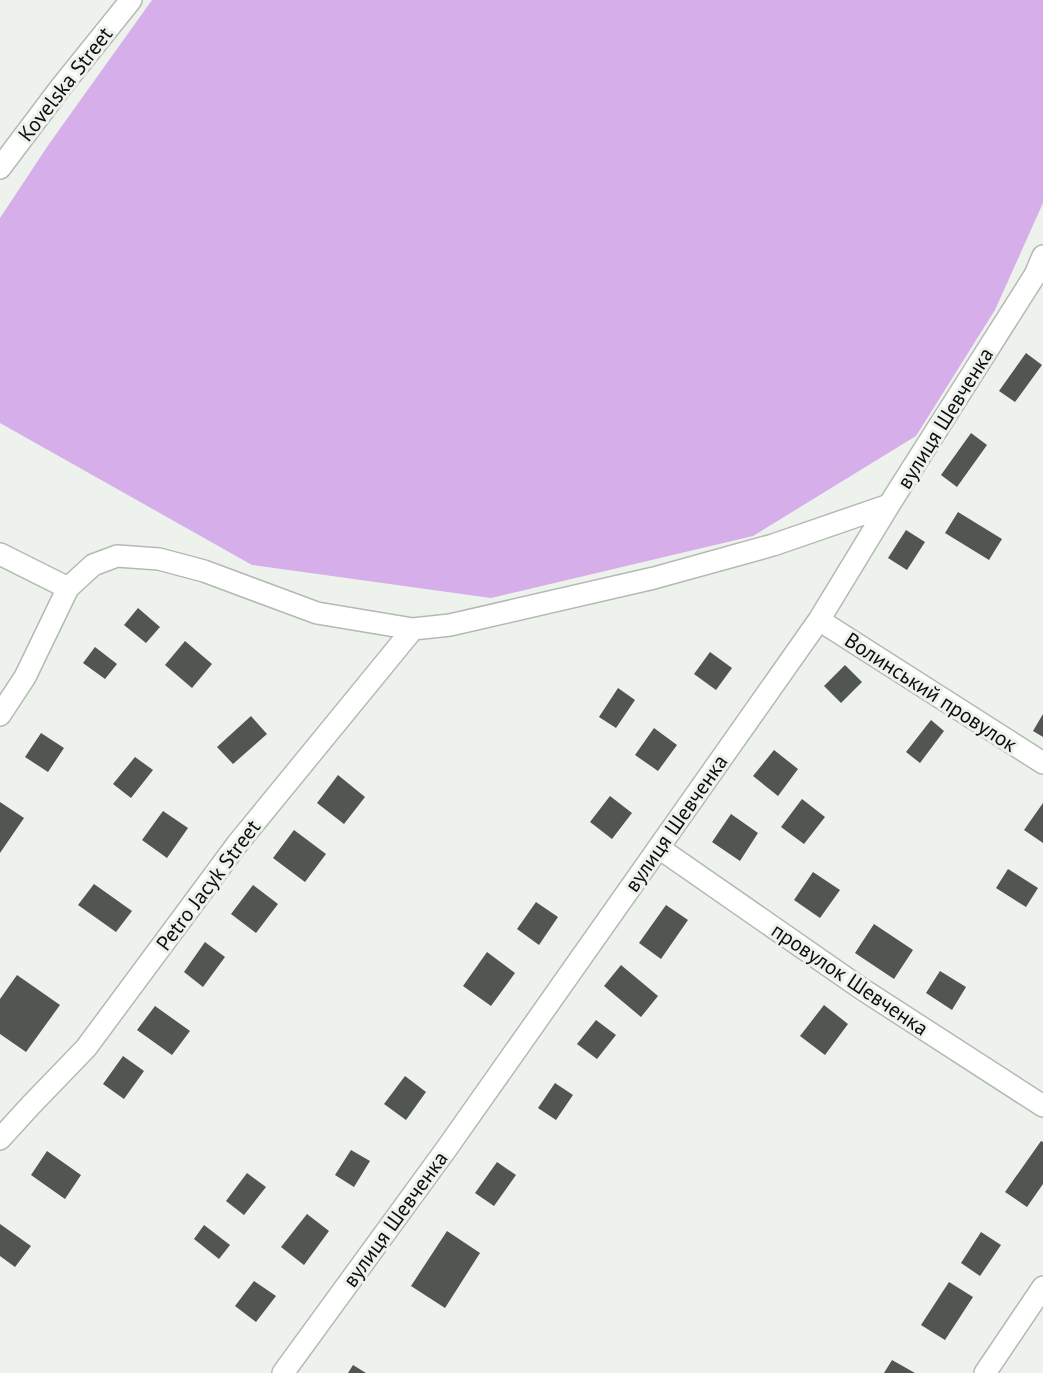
<svg xmlns="http://www.w3.org/2000/svg" width="1043" height="1373" font-family="'PT Sans',sans-serif">
  <style>
    .green { fill: #d5aeea }
    .building { fill: #515651 }
    .lines { fill: none; stroke-linecap: round; stroke-linejoin: round }
    .street-casing { stroke: #b4bab3; stroke-width: 24 }
    .street { stroke: #fff; stroke-width: 21 }
    .labels { text-anchor: middle; dominant-baseline: central; stroke-width: 6; stroke-linejoin: round; paint-order: stroke }
    .street-label { font-size: 21px; fill: #0d0f0c; stroke: #edf3ec }
  </style>
  <rect width="100%" height="100%" fill="#edf3ec"/>
  <path class="green" d="M152 0H1043V203L995 310 916 436 753 536 491 598 252 565 0 423V218L49 144Z"/>
  <path class="building" d="M1026 353 1042 365 1015 402 999 391Z
    M971 433 987 445 957 487 941 475Z
    M958 512 1002 539 989 560 945 533Z
    M906 530 925 542 907 570 888 558Z
    M138 608 160 627 146 643 124 625Z
    M185 641 212 664 192 688 165 665Z
    M95 647 117 664 105 679 83 663Z
    M710 652 732 668 716 690 694 674Z
    M845 665 862 682 841 703 824 686Z
    M618 688 635 700 616 728 599 717Z
    M1043 714V737L1033 731Z
    M251 716 267 734 233 764 217 747Z
    M931 720 944 731 920 763 906 752Z
    M654 728 677 745 658 771 635 755Z
    M41 733 64 748 48 772 25 757Z
    M774 750 798 769 778 796 753 776Z
    M135 757 153 770 131 798 113 784Z
    M338 775 365 797 344 824 317 803Z
    M610 796 632 813 612 839 590 822Z
    M802 799 825 817 804 844 781 827Z
    M0 802 24 818 0 853Z
    M1043 803V843L1024 830Z
    M163 811 188 828 167 858 142 840Z
    M731 814 758 833 740 861 712 842Z
    M294 830 326 854 305 882 273 858Z
    M1008 869 1038 888 1026 907 996 888Z
    M813 872 840 890 820 918 794 900Z
    M94 884 132 911 116 932 78 905Z
    M253 885 278 904 256 933 231 914Z
    M536 902 558 917 539 945 517 929Z
    M666 905 688 920 661 959 639 943Z
    M874 924 913 950 894 979 855 953Z
    M205 942 225 957 203 987 184 972Z
    M487 952 515 973 491 1006 463 986Z
    M621 965 658 996 641 1017 604 986Z
    M940 971 966 987 952 1010 926 993Z
    M17 975 60 1005 26 1052 0 1034V999Z
    M824 1005 848 1024 825 1055 800 1036Z
    M155 1006 190 1031 172 1055 137 1030Z
    M596 1020 616 1035 597 1059 577 1044Z
    M123 1056 144 1071 124 1099 103 1084Z
    M405 1076 426 1092 406 1120 384 1104Z
    M555 1083 573 1095 556 1120 538 1108Z
    M1041 1141 1043 1142V1184L1027 1207 1005 1192Z
    M351 1150 370 1161 354 1187 335 1175Z
    M47 1151 81 1175 65 1199 31 1175Z
    M497 1162 516 1175 494 1206 475 1193Z
    M247 1173 266 1187 244 1215 226 1201Z
    M307 1214 329 1231 304 1265 281 1247Z
    M0 1224 31 1246 15 1267 0 1256Z
    M204 1225 230 1245 219 1259 194 1239Z
    M447 1231 480 1253 445 1308 411 1286Z
    M981 1232 1001 1245 980 1276 961 1263Z
    M254 1281 276 1296 256 1322 235 1306Z
    M949 1282 973 1297 945 1340 921 1325Z
    M892 1360 915 1373H884Z
    M353 1365 366 1373H348Z"/>
  <g class="lines">
    <defs>
      <path id="street" d="M0 168 61 87 131 0
        M0 554 68 588 93 565 117 556 159 559 204 571 317 613 413 629 450 625 654 578 773 545 889 505
        M819 620 1043 763
        M0 715 25 677 68 588
        M659 848 862 989 1043 1106
        M0 1139 31 1105 86 1048 238 843 413 629
        M283 1373 447 1148 819 620 889 505 1035 275 1043 256
        M985 1373 1043 1287"/>
    </defs>
    <use href="#street" class="street-casing"/>
    <use href="#street" class="street"/>
  </g>
  <g class="labels">
    <g class="street-label">
      <text transform="translate(65 84) rotate(-52)">Kovelska Street</text>
      <text transform="translate(945 418) rotate(-58)">вулиця Шевченка</text>
      <text transform="translate(931 692) rotate(33)">Волинський провулок</text>
      <text transform="translate(676 823) rotate(-55)">вулиця Шевченка</text>
      <text transform="translate(208 885) rotate(-53)">Petro Jacyk Street</text>
      <text transform="translate(850 979) rotate(34)">провулок Шевченка</text>
      <text transform="translate(395 1219) rotate(-54)">вулиця Шевченка</text>
    </g>
  </g>
</svg>
